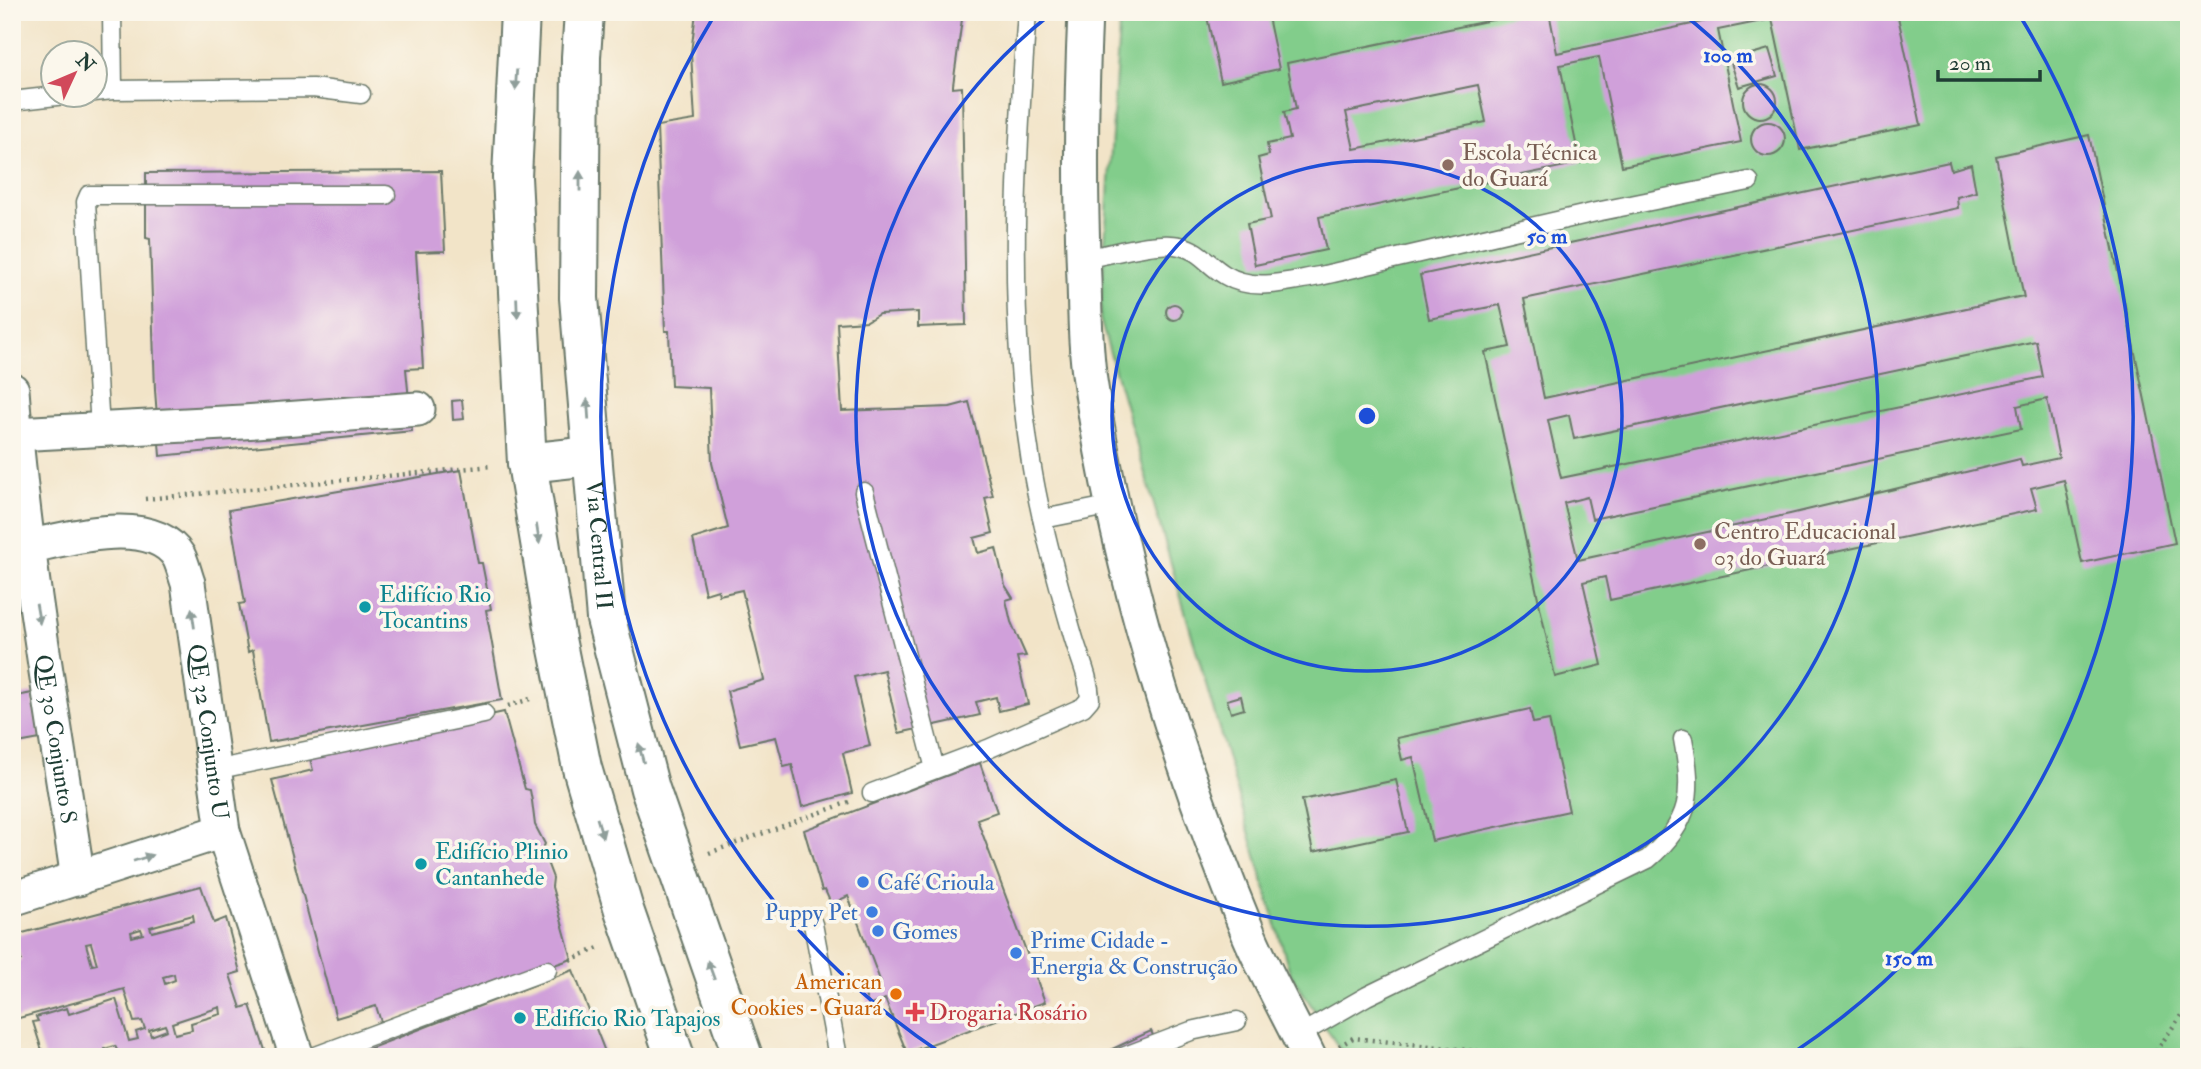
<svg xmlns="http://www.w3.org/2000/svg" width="2201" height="1069" font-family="'IM FELL Double Pica',serif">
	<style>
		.green { fill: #82cd8b; stroke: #508560; stroke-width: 2 }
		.building { fill: #d0a0da; fill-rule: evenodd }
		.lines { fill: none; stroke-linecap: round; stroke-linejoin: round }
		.service-casing { stroke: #697768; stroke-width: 21 }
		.minor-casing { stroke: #697768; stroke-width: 37 }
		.tertiary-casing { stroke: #697768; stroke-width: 42 }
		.path { stroke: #697768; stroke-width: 4.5; stroke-dasharray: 2 5; stroke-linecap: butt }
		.service { stroke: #fff; stroke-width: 18 }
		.minor { stroke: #fff; stroke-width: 33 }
		.tertiary { stroke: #fff; stroke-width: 38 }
		.oneway { fill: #8f9e9a }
		.ring { fill: none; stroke: #1d4ed8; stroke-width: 3.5 }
		.education-dot { fill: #8d6e63; stroke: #fbf7ec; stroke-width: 2.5 }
		.culture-dot { fill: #0f9aa8; stroke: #fbf7ec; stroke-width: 2.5 }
		.shop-dot { fill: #3f7fe0; stroke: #fbf7ec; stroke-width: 2.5 }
		.food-dot { fill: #e8710a; stroke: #fbf7ec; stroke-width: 2.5 }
		.health-dot { fill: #e0444e; stroke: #fbf7ec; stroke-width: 2.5 }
		.labels { text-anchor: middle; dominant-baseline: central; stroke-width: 7; stroke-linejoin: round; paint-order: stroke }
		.education-label { font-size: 23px; fill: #785e54; stroke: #fbf7ec; text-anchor: start }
		.street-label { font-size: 23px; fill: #1f3d34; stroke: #fbf7ec }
		.culture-label { font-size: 23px; fill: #0d838f; stroke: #fbf7ec; text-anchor: start }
		.shop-label { font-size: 23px; fill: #366cbe; stroke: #fbf7ec; text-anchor: start }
		.food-label { font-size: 23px; fill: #c56008; stroke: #fbf7ec; text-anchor: end }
		.health-label { font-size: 23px; fill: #be3a42; stroke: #fbf7ec; text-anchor: start }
		.centre { fill: #1d4ed8; stroke: #fbf7ec; stroke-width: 3.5 }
		.ring-label { font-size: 21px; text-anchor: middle; font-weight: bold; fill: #1d4ed8; stroke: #fbf7ec; stroke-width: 7; stroke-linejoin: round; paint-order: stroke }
	</style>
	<rect width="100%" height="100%" fill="#fbf7ec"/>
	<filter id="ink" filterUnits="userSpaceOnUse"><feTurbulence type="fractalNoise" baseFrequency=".0143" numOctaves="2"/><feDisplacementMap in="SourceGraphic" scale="14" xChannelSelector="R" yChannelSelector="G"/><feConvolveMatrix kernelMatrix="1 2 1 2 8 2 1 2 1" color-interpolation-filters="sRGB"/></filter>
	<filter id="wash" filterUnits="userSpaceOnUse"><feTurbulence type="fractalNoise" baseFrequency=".00686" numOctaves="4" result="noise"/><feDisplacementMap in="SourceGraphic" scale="28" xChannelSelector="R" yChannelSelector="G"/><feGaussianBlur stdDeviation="1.57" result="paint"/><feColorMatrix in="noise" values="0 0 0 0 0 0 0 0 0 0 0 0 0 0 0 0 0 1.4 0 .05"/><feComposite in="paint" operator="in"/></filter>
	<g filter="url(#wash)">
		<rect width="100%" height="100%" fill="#f2e4c8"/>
		<path class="green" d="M1120,12H2189V1057H1345L1290,973L1100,319Z"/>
		<g id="blocks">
			<path class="building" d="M696,12H963L953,85V88L962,87L966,325L918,327V312L879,314L867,321L837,323L842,411L950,407L969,402L993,496L985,498L993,533L974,538L978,553L996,548L1005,585L1013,598L1006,600L1011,622L1026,656L1017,657L1028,704L999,711L996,697L976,702L980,715L899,733L884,670L854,677L870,746L843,753L852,793L802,807L792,765L784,767L776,737L740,745L727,691L764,680L742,590L719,595L718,590L705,594L693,539L728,528L712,463L709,388L671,386L669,331H665L657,126L695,120L691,53Z
				M1206,12H1267L1279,69L1221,82Z
				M1530,12H1549L1557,53L1748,12H1897L1921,125L1800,150L1772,19L1718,30L1741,142L1622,166L1599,57L1560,65L1580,163L1319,217L1326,250L1255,265L1247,224L1271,219L1258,158L1269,155L1267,144L1290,139L1284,112L1296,109L1287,63ZM1478,85L1486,122L1354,149L1346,112Z
				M1769,49L1777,76L1739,87L1730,60Z
				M1743 101a17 17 0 1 1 34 0a17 17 0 1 1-34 0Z
				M1751 139a17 17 0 1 1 34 0a17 17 0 1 1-34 0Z
				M2089,135L2175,543L2082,563L2064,480L2031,488L2037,509L1610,600L1605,577L1583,582L1602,665L1555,677L1485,352L1510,347L1500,305L1429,319L1420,275L1949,162L1951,170L1971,164L1976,192L1957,197L1958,208L1524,299L1544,398L2023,296L2024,298L1996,156ZM2036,341L2043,377L1561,478L1548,420L1569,415L1574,439ZM2047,399L2059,458L2022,466L2020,459L1790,514L1578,560L1564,503L1587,497L1592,519L2021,429L2017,406Z
				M441,171L445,251L416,252L423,368L406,369L412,431L160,456L155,390L150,239L146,238V173Z
				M1166 312a8 8 0 1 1 16 0a8 8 0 1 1-16 0Z
				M462,400L464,419L453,420L452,401Z
				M461,470L478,563H482L491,609L486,610L502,700L269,742L253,650L248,652L239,604L245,603L229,510Z
				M12,591L16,609H12Z
				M32,693L40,739L18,743L17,734L12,735V697Z
				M1241,696L1244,709L1231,713L1227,700Z
				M1530,709L1533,723L1549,720L1569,811L1432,841L1413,757L1402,760L1397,738Z
				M504,712L525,789L530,790L532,801L535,825L545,844L542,849L553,878L552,887L572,959L381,1022L376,1006L336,1018L272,780L313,770L309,755Z
				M980,763L997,812L977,819L1045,1002L907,1053L885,999L869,1006L863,990L881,983L848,896L831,904L825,890L822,891L804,830Z
				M1396,780L1408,832L1313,852L1302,800Z
				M12,849L18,868L12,869Z
				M201,886L214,923L226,918L240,972L230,975L241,1008L250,1005L266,1053L254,1057H44L33,1022L38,1021L36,1017L67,1008L69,1014L116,999L129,1041L138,1039L136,1032L145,1029L142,1021L134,1022L124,989L12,1020V963L21,960L15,935ZM193,915L194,921L152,932L150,927ZM141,929L143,934L132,937L131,932ZM91,943L97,964L92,965L86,944ZM174,974L175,980L165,984L163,977ZM220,1007L221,1014L191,1023L192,1030L175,1034L172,1023ZM165,1025L167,1030L151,1036L149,1030ZM115,1046L118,1052L106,1056L104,1049Z
				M573,970L607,1057H348Z
				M1151,1031L1163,1057H1095Z"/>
		</g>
	</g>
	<g filter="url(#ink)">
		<use href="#blocks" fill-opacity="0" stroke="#697768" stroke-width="2"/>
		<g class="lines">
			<g class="service-casing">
				<path id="service" d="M112,12L113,90L313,88L361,94
					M94,92L113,90
					M12,101L74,94
					M1083,259C1108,255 1156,240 1180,246C1200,250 1208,265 1225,275C1254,293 1288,281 1320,276L1596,212L1749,181
					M100,428L86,202L89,195H386
					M864,492L935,769
					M1043,519L1113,505
					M215,770L484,714
					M872,793L988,749L1083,707L1090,699C1089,675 1078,655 1072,632C1056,577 1040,519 1031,462C1007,313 1016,162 1027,12
					M813,924L838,1057
					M1299,1035L1367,996L1648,859C1692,821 1693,793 1683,739
					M313,1057L547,970
					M1123,1057L1191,1031L1237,1021"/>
			</g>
			<g class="minor-casing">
				<g id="minor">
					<path d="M1085,12C1081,101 1080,190 1084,279C1085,314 1085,352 1091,387C1119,574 1177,761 1249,935C1267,977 1289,1016 1309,1057"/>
					<path id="s1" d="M12,390C24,555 54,716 78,879"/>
					<path d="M15,434L243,422L418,409"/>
					<path id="s2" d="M26,547C67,539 152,513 179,557C183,565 185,575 188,583L223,831L297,1057"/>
					<path d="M12,899L223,831"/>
				</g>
			</g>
			<g class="tertiary-casing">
				<g id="tertiary">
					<path d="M520,12L512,177L527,463L556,639L582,768L624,910L675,1057"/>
					<path id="s3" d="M584,12L581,57L579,298L606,619L650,789L743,1057"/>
					<path d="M527,463L591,456"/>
				</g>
			</g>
			<path class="path" d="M145,499L492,466
				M508,706L533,698
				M709,853L849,802
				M570,960L601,947
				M1339,1046L1353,1038L1535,1057
				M2152,1057L2189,1004"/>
			<use href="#service" class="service"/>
			<use href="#minor" class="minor"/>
			<use href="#tertiary" class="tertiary"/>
		</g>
		<defs><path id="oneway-solid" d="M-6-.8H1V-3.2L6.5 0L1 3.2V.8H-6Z" transform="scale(1.75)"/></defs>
		<g class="oneway">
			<use href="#oneway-solid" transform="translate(516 80) rotate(94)"/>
			<use href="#oneway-solid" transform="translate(580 181) rotate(-90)"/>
			<use href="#oneway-solid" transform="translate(517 308) rotate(88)"/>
			<use href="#oneway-solid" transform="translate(588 409) rotate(-94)"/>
			<use href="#oneway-solid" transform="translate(538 534) rotate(81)"/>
			<use href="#oneway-solid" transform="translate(38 614) rotate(80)"/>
			<use href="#oneway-solid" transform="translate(193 618) rotate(-98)"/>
			<use href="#oneway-solid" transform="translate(641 753) rotate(-105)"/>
			<use href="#oneway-solid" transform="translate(600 828) rotate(73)"/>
			<use href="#oneway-solid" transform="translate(143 858) rotate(-18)"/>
			<use href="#oneway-solid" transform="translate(711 970) rotate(-110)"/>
		</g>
	</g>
	<g class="ring">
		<circle cx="1367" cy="416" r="255"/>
		<path d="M1682 13A511 511 0 1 1 1052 13"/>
		<path d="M944 1055A766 766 0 0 1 714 16M2020 16A766 766 0 0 1 1790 1055"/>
	</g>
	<g class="education-dot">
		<circle cx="1448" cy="165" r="7"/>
		<circle cx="1700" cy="544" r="7"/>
	</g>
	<g class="culture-dot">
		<circle cx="365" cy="607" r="7"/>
		<circle cx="421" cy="864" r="7"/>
		<circle cx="520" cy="1018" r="7"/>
	</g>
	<g class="shop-dot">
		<circle cx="863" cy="882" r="7"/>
		<circle cx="872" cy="912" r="7"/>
		<circle cx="878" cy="931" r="7"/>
		<circle cx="1016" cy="953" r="7"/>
	</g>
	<circle class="food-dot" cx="896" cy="994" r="7"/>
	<path class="health-dot" d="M911.5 1001.5h7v7h7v7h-7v7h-7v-7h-7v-7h7z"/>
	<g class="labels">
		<g class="education-label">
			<text x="1462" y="152">Escola Técnica<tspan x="1462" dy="26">do Guará</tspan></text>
			<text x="1714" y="531">Centro Educacional<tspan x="1714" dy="26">03 do Guará</tspan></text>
		</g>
		<g class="street-label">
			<text stroke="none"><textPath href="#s3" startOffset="534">Via Central II</textPath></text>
			<text stroke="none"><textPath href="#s2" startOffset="340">QE 32 Conjunto U</textPath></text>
			<text stroke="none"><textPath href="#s1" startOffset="352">QE 30 Conjunto S</textPath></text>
		</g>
		<g class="culture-label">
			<text x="379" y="594">Edifício Rio<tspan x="379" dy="26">Tocantins</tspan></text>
			<text x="435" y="851">Edifício Plinio<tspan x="435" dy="26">Cantanhede</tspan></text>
			<text x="534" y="1018">Edifício Rio Tapajos</text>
		</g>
		<g class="shop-label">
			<text x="877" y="882">Café Crioula</text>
			<text x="858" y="912" text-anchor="end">Puppy Pet</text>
			<text x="892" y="931">Gomes</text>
			<text x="1030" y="940">Prime Cidade -<tspan x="1030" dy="26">Energia &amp; Construção</tspan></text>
		</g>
		<g class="food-label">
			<text x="882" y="981">American<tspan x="882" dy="26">Cookies - Guará</tspan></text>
		</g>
		<g class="health-label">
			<text x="929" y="1012">Drogaria Rosário</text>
		</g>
	</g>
	<circle cx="1367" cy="416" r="10" class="centre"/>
	<g class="ring-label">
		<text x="1728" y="62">100 m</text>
		<text x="1547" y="243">50 m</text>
		<text x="1909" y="965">150 m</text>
	</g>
	<rect width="2201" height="1069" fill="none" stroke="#fbf7ec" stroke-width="42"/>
	<g transform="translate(74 74) rotate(46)"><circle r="33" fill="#fbf7ec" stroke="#a3ada2" stroke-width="2"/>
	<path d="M0-5L12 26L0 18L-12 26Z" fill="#d1495b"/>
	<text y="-10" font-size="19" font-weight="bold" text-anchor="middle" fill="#1f3d34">N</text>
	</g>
	<path d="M1938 70v10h102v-10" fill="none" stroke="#1f3d34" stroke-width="3.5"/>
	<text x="1949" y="70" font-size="21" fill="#1f3d34" stroke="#fbf7ec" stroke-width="5" paint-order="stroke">20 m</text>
</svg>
